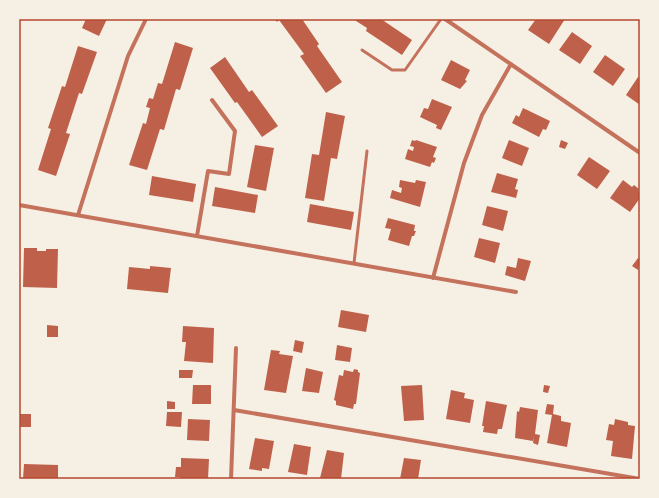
<svg xmlns="http://www.w3.org/2000/svg" width="659" height="498" font-family="'Source Serif 4',serif">
	<style>
		.building { fill: #bf614a }
		.lines { fill: none; stroke-linecap: round; stroke-linejoin: round }
		.service { stroke: #c5725c; stroke-width: 3 }
		.minor { stroke: #c5725c; stroke-width: 4 }
		.neatline { fill: none; stroke: #b5482f; stroke-width: 1.5 }
	</style>
	<rect width="100%" height="100%" fill="#f6efe4"/>
	<path class="building" d="M86,19H107L99,36L82,28Z
		M275,19H302L319,44L317,46L342,82L326,93L300,56L304,54L279,20L277,22Z
		M353,19H381L412,40L402,55L366,31L367,28Z
		M536,19H565L549,44L528,30Z
		M572,32L592,46L580,64L559,50Z
		M175,42L193,48L180,90L176,89L164,130L160,129L147,170L129,165L143,123L146,124L150,108L146,107L149,98L153,99L158,83L162,84Z
		M78,46L97,52L82,94L79,93L66,133L70,134L56,176L38,170L51,129L48,128L62,86L65,87Z
		M605,55L625,69L613,86L593,72Z
		M225,57L249,92L252,90L278,126L262,137L237,102L235,103L210,68Z
		M451,60L470,70L465,80L467,81L460,89L441,80Z
		M638,77L640,79V105L626,95Z
		M432,99L452,107L441,130L436,128L437,125L420,117L424,108L428,109Z
		M523,108L550,121L546,130L543,129L539,137L512,123L516,115L519,117Z
		M326,112L345,116L337,159L331,158L324,201L305,198L312,154L319,155Z
		M412,140L415,141L416,140L437,147L433,157L436,158L434,163L432,162L430,167L405,159L408,149L413,151L414,147L410,146Z
		M509,140L529,148L522,166L502,158Z
		M561,140L568,143L565,149L559,147Z
		M255,145L274,148L266,191L247,187Z
		M589,157L610,171L597,189L577,175Z
		M497,173L518,179L515,189L518,190L516,198L491,192Z
		M152,176L196,184L193,202L149,195Z
		M400,180L415,183L416,180L426,182L420,207L390,198L392,190L401,193L402,188L399,187Z
		M623,180L632,187L634,185L639,189L638,191L640,192V198L630,212L610,198Z
		M215,187L258,195L255,213L212,206Z
		M310,204L354,212L351,230L307,222Z
		M487,206L508,211L503,231L482,225Z
		M388,218L415,225L414,231H416L414,236H412L409,246L388,240L391,229L385,228Z
		M479,238L500,243L495,263L474,257Z
		M24,248H37V251H46V249H58L57,288L23,287Z
		M518,258L531,261L525,281L505,275L507,266L516,268Z
		M638,258L640,260L638,270L632,266Z
		M150,266L171,268L168,293L127,289L129,267L150,269Z
		M341,310L369,315L366,332L338,327Z
		M47,325L58,326V337H47Z
		M183,326L214,328L213,363L184,361L186,342H182Z
		M295,340L304,342L302,353L293,351Z
		M337,345L352,348L350,362L335,360Z
		M271,350L280,351L279,354L293,356L286,393L264,390Z
		M306,368L323,372L319,393L302,391Z
		M354,369L358,370V372L360,373L356,404H354L353,409L336,405V401L334,400L339,375L343,376L344,370L353,372Z
		M179,370H193L192,378H179Z
		M193,385H211V404H192Z
		M422,385L424,420L404,421L401,386Z
		M544,385L550,386L548,393L543,392Z
		M451,390L465,393L464,398L474,400L470,423L446,419Z
		M167,401L175,402V409H167Z
		M486,401L507,405L502,429H498L497,434L483,432L484,426H482Z
		M547,404L554,405L553,414L561,416V421L571,423L567,447L547,443L552,415L545,414Z
		M520,407L538,410L535,434L540,435L538,445L533,443L534,436L533,441L515,438L517,411L519,412Z
		M167,412H182L181,427L166,426Z
		M19,414H31V427H19Z
		M188,419L210,420L209,441L187,440Z
		M615,419L628,422V425L635,426L632,459L611,456L613,441L606,440L609,424L614,425Z
		M255,438L274,441L269,469L262,468V471L249,469Z
		M294,444L311,447L307,475L288,472Z
		M327,450L344,453L341,479L320,478Z
		M181,458L209,459L208,479H180V477H175L176,467H181Z
		M404,458L421,460L418,479H400Z
		M24,464L58,465V479H23Z"/>
	<g class="lines">
		<path class="service" d="M362,50L392,70H405L441,19
			M354,263L367,151"/>
		<path class="minor" d="M445,19L640,153
			M19,205L516,292
			M78,215L128,56L146,19
			M197,236L208,171L229,174L235,131L212,100
			M433,278L464,163L482,115L511,64
			M234,410L640,479
			M231,479L236,348"/>
	</g>
	<rect width="659" height="498" fill="none" stroke="#f6efe4" stroke-width="40"/>
	<rect x="20" y="20" width="619" height="458" class="neatline"/>
</svg>
